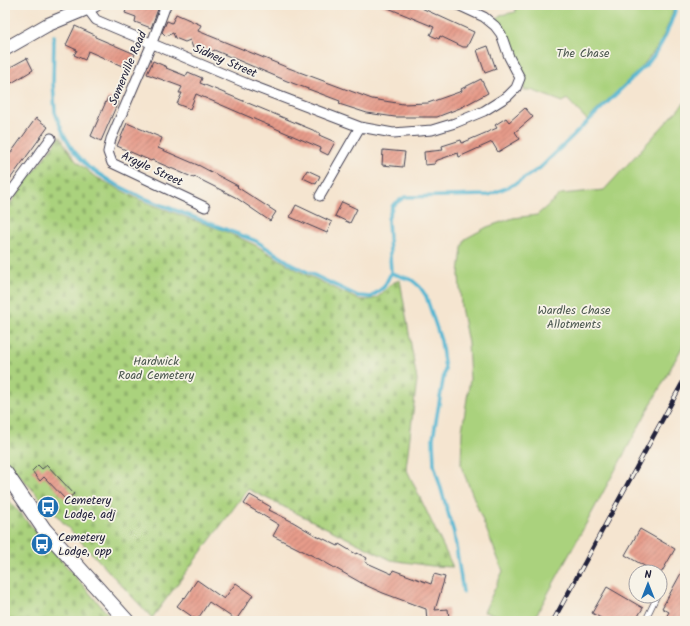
<svg xmlns="http://www.w3.org/2000/svg" width="690" height="626" font-family="Kalam,sans-serif">
	<style>
		.cemetery { fill: url(#cemetery-stones); stroke: #667a5c }
		.green { fill: #aad27d; stroke: #667a5c }
		.lines { fill: none; stroke-linecap: round; stroke-linejoin: round }
		.stream { stroke: #53b6d2; stroke-width: 3.5 }
		.building { fill: url(#building-hatch) }
		.lane-casing { stroke: #423f51; stroke-width: 6 }
		.street-casing { stroke: #423f51; stroke-width: 11 }
		.secondary-casing { stroke: #423f51; stroke-width: 15 }
		.primary-casing { stroke: #423f51; stroke-width: 16 }
		.lane { stroke: #fff; stroke-width: 4.5 }
		.street { stroke: #fff; stroke-width: 9 }
		.secondary { stroke: #fff; stroke-width: 13 }
		.primary { stroke: #fff; stroke-width: 14 }
		.rail-casing { stroke: #22223b; stroke-width: 4.5 }
		.rail { stroke: #f7f3e8; stroke-width: 3; stroke-dasharray: 9; stroke-linecap: butt }
		.labels { text-anchor: middle; dominant-baseline: central; stroke-width: 3.5; stroke-linejoin: round; paint-order: stroke }
		.park-label { font-size: 12px; fill: #4b574f; stroke: #f7f3e8 }
		.street-label { font-size: 12px; fill: #22223b; stroke: #f7f3e8 }
		.poi-label { font-size: 12px; fill: #22223b; stroke: #f7f3e8; text-anchor: start }
	</style>
	<defs>
		<pattern id="cemetery-stones" width="16" height="16" patternUnits="userSpaceOnUse"><rect width="16" height="16" fill="#aad27d"/><path d="M2 7V4a2 2 0 0 1 4 0v3zM10 15v-3a2 2 0 0 1 4 0v3z" fill="#92b46d"/></pattern>
		<pattern id="building-hatch" width="6" height="6" patternUnits="userSpaceOnUse"><rect width="6" height="6" fill="#e69b8a"/><path d="M-1 1l2-2M0 6l6-6M5 7l2-2" fill="none" stroke="#ba7e72"/></pattern>
	</defs>
	<rect width="100%" height="100%" fill="#f7f3e8"/>
	<filter id="ink" filterUnits="userSpaceOnUse"><feTurbulence type="fractalNoise" baseFrequency=".025" numOctaves="2"/><feDisplacementMap in="SourceGraphic" scale="8" xChannelSelector="R" yChannelSelector="G"/><feConvolveMatrix kernelMatrix="1 2 1 2 8 2 1 2 1" color-interpolation-filters="sRGB"/></filter>
	<filter id="wash" filterUnits="userSpaceOnUse"><feTurbulence type="fractalNoise" baseFrequency=".012" numOctaves="4" result="noise"/><feDisplacementMap in="SourceGraphic" scale="16" xChannelSelector="R" yChannelSelector="G"/><feGaussianBlur stdDeviation="0.9" result="paint"/><feColorMatrix in="noise" values="0 0 0 0 0 0 0 0 0 0 0 0 0 0 0 0 0 1.4 0 .05"/><feComposite in="paint" operator="in"/></filter>
	<g filter="url(#wash)">
		<rect width="100%" height="100%" fill="#f5e5d0"/>
		<path class="cemetery" d="M60,136L66,147L76,161L94,176L140,200L193,220L220,229L255,245L299,271L357,299C386,304 381,285 400,280L417,380L406,468L453,567L432,566L391,560L248,489L152,618L5,460V211Z
			M5,496L114,621H5Z"/>
		<path class="green" d="M519,5H675L669,23L661,41L655,50L641,68L587,120L567,99L563,102L531,90H524L522,76L506,35L496,21L500,15L516,12L515,6Z
			M685,102V342L533,621H522L484,612L503,571L461,466L462,431L470,379L468,343L461,307L459,274L462,248L465,239L487,227L513,218L537,215L561,194L604,190Z"/>
		<g class="lines">
			<path class="stream" d="M54,36L53,82L55,112L63,133L73,150L88,167L113,183L141,197L256,241L295,266L358,296L371,297L384,287L391,273
				M463,592L454,533L434,465L433,438L445,369L441,341L426,296L420,287L412,280L391,273L388,219L393,205L405,197L489,195L515,184L540,168L649,62C663,45 670,26 677,5"/>
		</g>
		<g id="blocks">
			<path class="building" d="M128,5H148L158,9L151,28L135,22L136,17L125,13Z
				M381,5H415L474,32L467,47H463L440,36L439,39L430,35L434,27Z
				M176,14L201,25L198,31L286,67L372,99L403,104L428,103L462,91L461,89L481,79L488,93L460,108L437,117H395L367,113L339,104L340,101L287,81L214,50L213,52L197,46L195,53L190,40L185,42L175,38L173,33L166,36L162,32L167,21L172,23Z
				M75,26L95,35V37L135,54L129,69L88,51L85,60L74,55L77,50L66,45Z
				M488,46L496,69L485,73L477,50Z
				M27,58L33,70L5,87V70Z
				M153,61L167,67L166,68L186,76L188,72L202,78L200,83L320,133L319,135L335,142L328,155L320,151L321,148L196,94L190,109L177,104L182,93H179L182,87L147,74Z
				M108,97L118,102L101,141L91,136Z
				M525,108L533,117L515,132L520,139L508,146L498,152L492,142L459,157L458,153L435,161V164L425,165L424,152L443,150L442,146L461,140L462,143L497,128L495,125L506,118L509,122Z
				M36,118L48,127L5,186V161Z
				M127,123L162,138L158,148L200,166L238,186L237,187L276,212L270,221L235,197L195,177L194,178L152,160L151,161L117,146Z
				M383,150L405,152L403,167L382,165Z
				M307,170L320,176L316,184L303,178Z
				M342,202L357,209L350,223L335,216Z
				M296,205L332,222L327,233L290,217Z
				M38,465L42,469L47,465L74,494L66,500L44,477L40,481L32,471Z
				M250,495L271,507L269,510L293,522L320,538V537L338,546L339,544L356,554L357,553L367,558L365,562L392,574L393,570L431,584L434,574L445,577L435,610L448,609L449,619L427,621L426,609L383,593L365,585L319,559L273,536L279,525L244,504Z
				M640,529L675,549L660,575V572H655L625,555Z
				M685,566V621H673L666,617L669,612L662,608Z
				M197,580L224,599L236,583L253,595L236,620L209,602L197,620L177,606L184,597L185,598Z
				M607,587L643,608L635,621H606L592,613Z"/>
		</g>
	</g>
	<g filter="url(#ink)">
		<use href="#blocks" fill-opacity="0" stroke="#423f51" stroke-width="1"/>
		<g class="lines">
			<g class="lane-casing">
				<path id="lane" d="M660,590L662,586
					M645,621L657,596"/>
			</g>
			<g class="street-casing">
				<path id="street" d="M166,5L150,48L111,139L108,152L112,163L205,207
					M87,8L96,20L250,85L360,127L393,133L432,130L455,123L484,111L508,96L516,88L520,78L509,57L501,34L495,26L484,17L458,5
					M320,196L360,127
					M5,200L51,138"/>
			</g>
			<g class="secondary-casing">
				<path id="secondary" d="M5,49L47,25L95,5"/>
			</g>
			<g class="primary-casing">
				<path id="primary" d="M5,472L44,529L127,621"/>
			</g>
			<use href="#lane" class="lane"/>
			<use href="#street" class="street"/>
			<use href="#secondary" class="secondary"/>
			<use href="#primary" class="primary"/>
			<g class="rail-casing">
				<path id="rail" d="M553,621L685,378"/>
			</g>
			<use href="#rail" class="rail"/>
		</g>
	</g>
	<defs>
		<g id="bus-disc" transform="scale(1.15)"><circle r="9.5" fill="#1f6fb2" stroke="#f7f3e8"/><path d="M-5-6H5V4H4V6H2V4H-2V6H-4V4H-5ZM-3.5-4V0h7V-4ZM-3.5 1.2v1.5H-2V1.2ZM2 1.2v1.5H3.5V1.2Z" fill="#fff"/></g>
	</defs>
	<g fill-rule="evenodd">
		<use href="#bus-disc" x="48" y="507"/>
		<use href="#bus-disc" x="42" y="544"/>
	</g>
	<g class="labels">
		<g class="park-label">
			<text x="583" y="53">The Chase</text>
			<text x="574" y="310">Wardles Chase<tspan x="574" dy="14">Allotments</tspan></text>
			<text x="156" y="361">Hardwick<tspan x="156" dy="14">Road Cemetery</tspan></text>
		</g>
		<g class="street-label">
			<text transform="translate(225 61) rotate(23)">Sidney Street</text>
			<text transform="translate(128 68) rotate(-67)">Somerville Road</text>
			<text transform="translate(152 169) rotate(25)">Argyle Street</text>
		</g>
		<g class="poi-label">
			<text x="64" y="500">Cemetery<tspan x="64" dy="14">Lodge, adj</tspan></text>
			<text x="58" y="537">Cemetery<tspan x="58" dy="14">Lodge, opp</tspan></text>
		</g>
	</g>
	<rect width="690" height="626" fill="none" stroke="#f7f3e8" stroke-width="20"/>
	<g transform="translate(648 584)"><circle r="19" fill="#f7f3e8" stroke="#a29fa3"/>
	<path d="M0-3L7 15L0 10L-7 15Z" fill="#1f6fb2"/>
	<text y="-6" font-size="11" font-weight="bold" text-anchor="middle" fill="#22223b">N</text>
	</g>
</svg>
